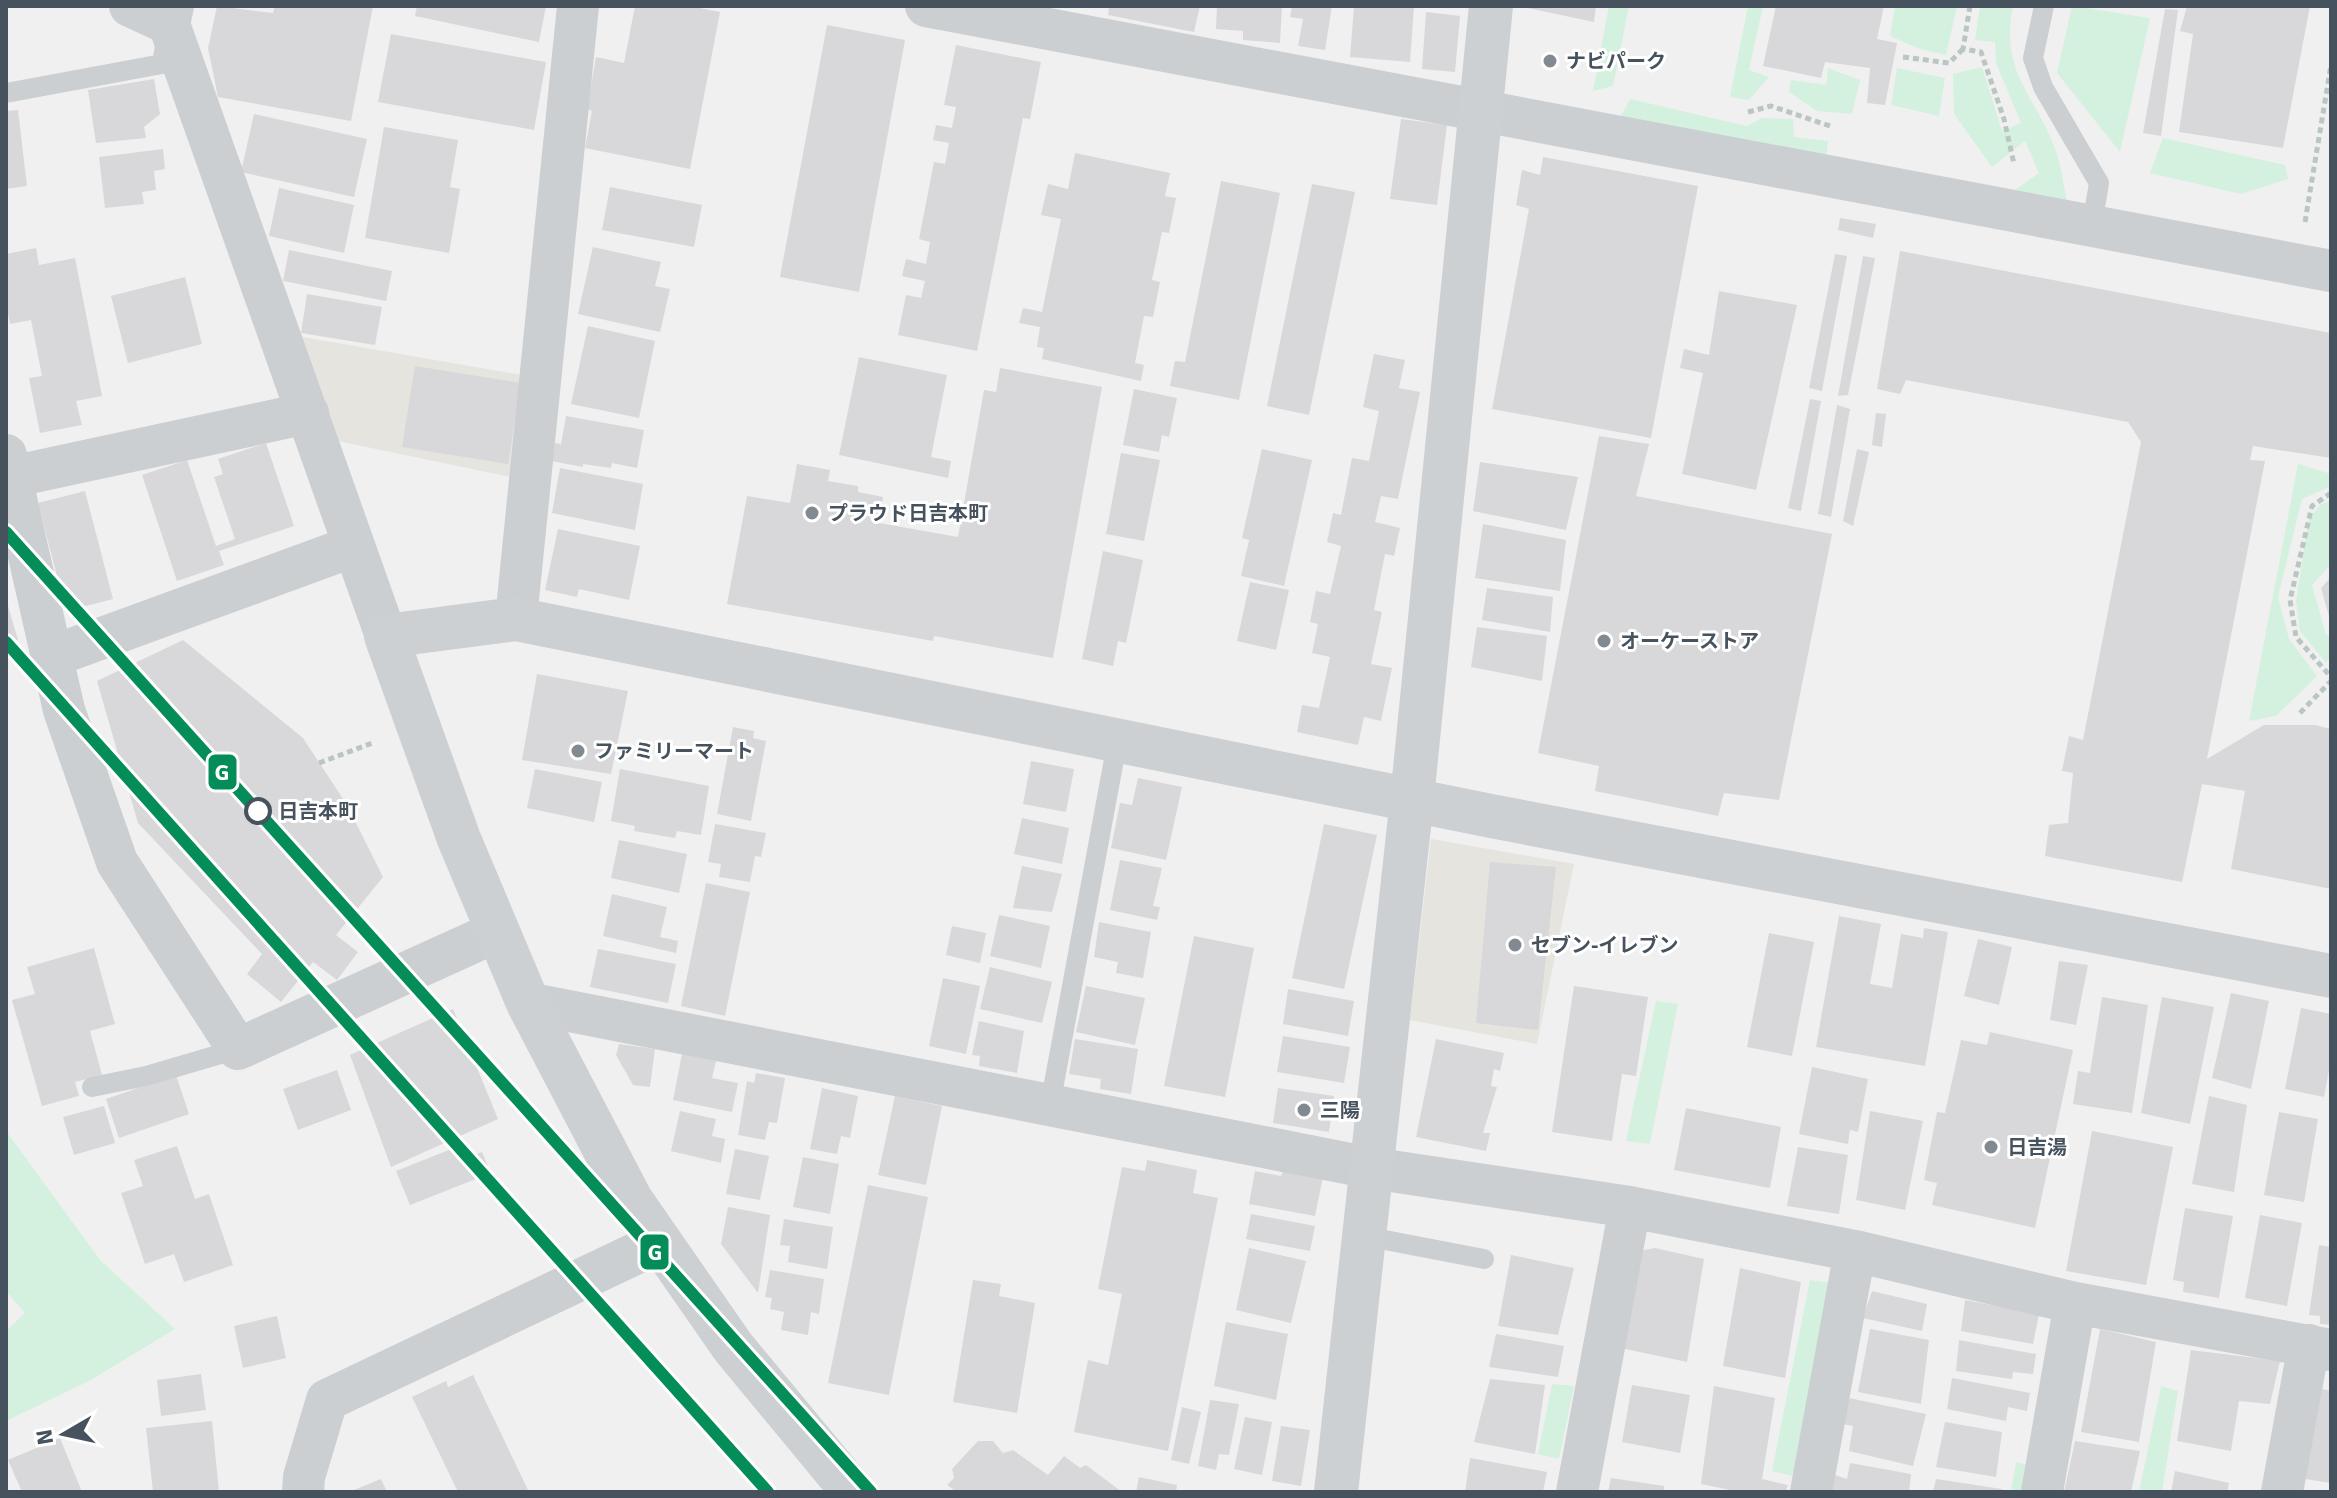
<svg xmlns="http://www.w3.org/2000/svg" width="2337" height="1498" font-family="Signika,'Noto Sans JP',sans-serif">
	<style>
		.commercial { fill: #e6e4de }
		.green { fill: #d3f1de }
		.building { fill: #d8d8da }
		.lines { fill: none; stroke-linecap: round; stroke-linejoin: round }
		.path { stroke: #b9c6c1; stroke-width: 5; stroke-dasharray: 6 4; stroke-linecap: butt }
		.lane { stroke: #cccfd1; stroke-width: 20 }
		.street { stroke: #cccfd1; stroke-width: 42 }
		.secondary { stroke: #cdd0d3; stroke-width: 44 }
		.metro-1-casing { stroke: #fff; stroke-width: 18 }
		.metro-1 { stroke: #048d58; stroke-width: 12 }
		.poi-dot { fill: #828991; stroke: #fff; stroke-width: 3 }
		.stop-dot { fill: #fff; stroke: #46525e; stroke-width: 4 }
		.labels { text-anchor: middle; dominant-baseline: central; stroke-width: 6; stroke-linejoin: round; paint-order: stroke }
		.poi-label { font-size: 20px; font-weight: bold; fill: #46525e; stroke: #fff; text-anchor: start }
		.stop-label { font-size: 20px; font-weight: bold; fill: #46525e; stroke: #fff; text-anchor: start }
		.line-badge { stroke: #fff; stroke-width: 3 }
		.badge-label { font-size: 22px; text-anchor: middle; font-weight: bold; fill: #fff }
	</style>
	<rect width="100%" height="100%" fill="#f1f0f0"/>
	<path class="commercial" d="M297,336L528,376L515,478L338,441Z
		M1431,839L1574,864L1537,1044L1410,1020Z"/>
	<path class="green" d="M1609,6H1629L1613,86L1593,91Z
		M1748,6H1763L1749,70L1769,77L1749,100L1730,97Z
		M1895,6H1957L1946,55L1920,49L1890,36Z
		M1980,6H2013C2000,72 2032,90 2054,146C2061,163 2063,184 2067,201L2015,190L2039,173L2025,141L1992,167L1954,114L1953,74L1982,67L2002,131L2021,123L1996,63L1995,42L1975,40Z
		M2072,6L2150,18L2120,152L2057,73Z
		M1828,68L1860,80L1852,114L1817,111L1789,92L1791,80L1826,85Z
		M1897,68L1945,78L1939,116L1891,105Z
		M1630,99L1747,126L1762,118L1793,119L1794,137L1828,141L1826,158L1619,119Z
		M2163,138L2285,165L2288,179L2241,194L2150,173Z
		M2298,464L2331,474V486L2302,499L2278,597L2289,639L2317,676L2276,716L2249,721Z
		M2331,501V564L2312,585L2326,635L2331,637V657L2326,663L2300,631L2296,601L2309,519L2321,504Z
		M1656,1001L1678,1004L1650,1144L1626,1141Z
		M6,1131L100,1260L175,1329L89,1381L6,1421V1331L25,1313L6,1291Z
		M1810,1280L1831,1283L1793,1476L1772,1471Z
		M1552,1384L1574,1386L1559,1459L1538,1454Z
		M2161,1386L2178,1391L2162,1492H2139Z
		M2016,1462L2036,1467L2031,1492H2011Z"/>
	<path class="building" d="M217,6L273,13L275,6H373L351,121L218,97L208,48Z
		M417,6H546L539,42L415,16Z
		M635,6H689L720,12L690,169L585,148L592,111L587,109L596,57L624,63Z
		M1109,6H1200L1194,32L1108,15Z
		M1217,6H1282L1280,43L1243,40V31L1216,29Z
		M1292,6H1332L1325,50L1298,46L1303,19L1290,17Z
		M1354,6H1414L1410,62L1350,57Z
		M1518,6H1596L1594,22Z
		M1776,6H1884L1877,39L1897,43L1885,105L1867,103L1870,68L1825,62L1821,78L1763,66Z
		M2187,6H2310L2283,148L2179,132L2193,34L2180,31Z
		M2165,9L2178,10L2161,136L2143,133Z
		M1426,12L1460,16L1455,72L1422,69Z
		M827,25L905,40L859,292L780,277Z
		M391,34L546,62L534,130L378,102Z
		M956,45L1041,62L1030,119L1023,118L977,351L898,335L906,295L921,298L925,281L902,276L906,259L926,264L930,242L919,239L934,162L945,164L949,143L933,140L936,125L952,128L956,107L944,105Z
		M154,79L160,114L144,127L146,138L96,143L88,90Z
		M18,110L27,186L6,189V111Z
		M254,114L367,139L354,197L241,172Z
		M1401,119L1447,125L1437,205L1390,199Z
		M384,127L458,140L450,187L460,189L449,253L365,238Z
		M163,149L165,169L154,171L156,190L142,192L144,204L105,208L99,157Z
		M1075,153L1170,173L1165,196L1176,198L1169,233L1162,232L1152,280L1160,282L1153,317L1144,316L1135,363L1144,365L1141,381L1042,359L1044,348L1037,347L1040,327L1019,323L1023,308L1042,312L1061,219L1041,215L1048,184L1068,189Z
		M1543,157L1698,186L1651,438L1492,409L1529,209L1516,205L1522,170L1540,175Z
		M1221,181L1280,193L1239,400L1170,386L1175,361L1185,362Z
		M1312,184L1355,192L1309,415L1267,406Z
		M610,187L702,205L694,247L602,230Z
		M279,188L354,205L344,253L269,236Z
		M1840,218L1876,224L1873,238L1838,230Z
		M593,247L661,262L655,286L670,289L660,332L578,314Z
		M36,248L39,265L75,258L102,396L76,401L82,425L40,433L29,378L42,376L31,320L10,324L6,303V254Z
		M289,250L392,271L386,301L283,281Z
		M1900,251L2331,333V458L2253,446L2250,460L2265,461L2207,759L2264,725H2315L2331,729V889L2231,869L2245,791L2202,784L2182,882L2045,856L2049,825L2068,823L2073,773L2062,771L2069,736L2083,740L2141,442L2128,422L1906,380L1900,394L1877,389Z
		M1835,254L1847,256L1822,391L1809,388Z
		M1863,256L1875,258L1848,395L1838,396Z
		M185,277L202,344L128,363L111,296Z
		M1719,291L1797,305L1756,490L1682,474L1703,373L1680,368L1684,349L1709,355Z
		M307,294L382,307L375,345L301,333Z
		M588,326L655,341L639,418L571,404Z
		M1374,354L1405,360L1399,388L1420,392L1398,499L1381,496L1375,522L1400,528L1394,556L1385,554L1374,610L1382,612L1371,664L1392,668L1381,721L1364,717L1358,745L1297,732L1302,705L1319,708L1330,657L1312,653L1318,624L1310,622L1316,591L1330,594L1341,546L1327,542L1333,513L1341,515L1352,458L1369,461L1379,411L1363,407Z
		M859,357L947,375L931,457L951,461L948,478L839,455Z
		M415,366L521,383L508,464L402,447Z
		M1000,368L1102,387L1053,658L934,636L933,641L727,604L747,496L790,503L797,464L830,470L828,481L858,486V492L883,497L879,523L958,537L984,390L996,392Z
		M1134,389L1177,398L1169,437L1162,435L1159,452L1123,445Z
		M1810,399L1821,401L1801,511L1788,508Z
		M1837,405L1850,409L1831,517L1818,514Z
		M1876,413L1886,414L1882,447L1872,445Z
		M566,416L644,430L637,468L612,463L611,468L583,464V467L551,461L555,443L561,444Z
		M1599,436L1649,444L1636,496L1832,534L1779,800L1724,793L1718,816L1595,791L1599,766L1538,753Z
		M266,443L294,526L219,551L224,565L177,581L142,475L187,460L216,546L235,539L214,477L223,474L218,459Z
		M1262,449L1312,460L1284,586L1241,576L1249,540L1242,538Z
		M1857,449L1869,452L1853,526L1843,521Z
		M1121,453L1160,460L1144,541L1106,534Z
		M1480,462L1578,477L1566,530L1473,511Z
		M560,468L643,484L635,530L552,513Z
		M85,491L113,599L66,611L38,503Z
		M1483,524L1566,540L1560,591L1475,578Z
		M558,529L640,546L629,600L579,589L577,597L545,590Z
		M1103,551L1143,560L1126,643L1118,641L1113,666L1082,659Z
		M2331,577V620H2330L2321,588Z
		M1250,582L1289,590L1276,650L1237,641Z
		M1487,588L1553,597L1550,632L1482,620Z
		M6,599L18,640L6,643Z
		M1477,627L1547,636L1542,681L1471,667Z
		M183,640L303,738L347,805L383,877L336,935L358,952L337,980L313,962L281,1002L247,974L262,954L138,823L97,681Z
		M537,674L628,691L611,774L522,760Z
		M733,727L754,731L753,738L766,741L751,821L717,814Z
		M1031,761L1074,769L1066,812L1023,804Z
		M535,769L602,782L594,822L527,808Z
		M620,769L709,786L701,835L677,831L675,838L634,831L635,826L611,821Z
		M1138,778L1182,787L1166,860L1111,848L1120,803L1132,805Z
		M1022,818L1069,828L1062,864L1014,854Z
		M715,824L766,833L761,857L755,856L750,882L719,877L721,864L708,862Z
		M1324,824L1377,835L1344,989L1292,978Z
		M619,840L687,854L679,893L611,878Z
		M1120,860L1162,868L1153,906L1160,907L1157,920L1110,910Z
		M1490,862L1556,867L1538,1030L1476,1023Z
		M1022,866L1062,874L1052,912L1013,908Z
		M706,883L750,892L725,1016L681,1006Z
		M612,894L667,907L660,937L678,941L676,953L603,936Z
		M999,915L1050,926L1041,968L990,956Z
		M1839,916L1881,924L1870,984L1892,988L1901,934L1923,938L1924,928L1948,932L1925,1066L1816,1047Z
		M1099,922L1151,932L1143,978L1116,973L1118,962L1094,957Z
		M952,926L986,933L980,963L946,955Z
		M1769,933L1814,942L1792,1056L1747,1047Z
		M1194,936L1254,948L1225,1097L1164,1086Z
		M1978,939L2012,947L1999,1005L1964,996Z
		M94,948L115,1024L90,1031L102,1075L75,1082L79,1096L42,1106L12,1000L35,994L27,967Z
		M598,949L676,964L668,1003L590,987Z
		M2059,961L2088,965L2076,1025L2050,1020Z
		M990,967L1052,982L1042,1023L980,1009Z
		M943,978L980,986L966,1054L929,1046Z
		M1086,986L1145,998L1135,1045L1076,1032Z
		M1574,986L1648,997L1636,1076L1622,1074L1612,1141L1552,1132Z
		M1288,989L1354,1001L1348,1036L1283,1024Z
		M2231,993L2269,1001L2251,1089L2212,1078Z
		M2102,997L2148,1005L2132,1113L2073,1104L2078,1071L2090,1073Z
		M2162,997L2214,1007L2190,1124L2141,1113Z
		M2301,1008L2331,1014V1059L2324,1097L2285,1089Z
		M453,1009L498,1119L391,1167L350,1055Z
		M979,1021L1024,1031L1017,1073L979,1066L980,1056L972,1055Z
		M1990,1032L2073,1050L2035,1228L1932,1205L1937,1183L1924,1180L1937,1112L1945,1113L1961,1040L1987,1045Z
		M1283,1036L1350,1047L1344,1083L1277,1072Z
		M1075,1039L1138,1049L1131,1094L1100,1089L1101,1079L1069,1074Z
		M1436,1039L1504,1053L1500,1071L1494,1069L1491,1086L1497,1087L1483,1133H1490L1486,1151L1416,1137Z
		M619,1044L655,1049L650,1087L633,1085L616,1055Z
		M682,1054L716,1061L712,1078L738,1083L732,1112L673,1100Z
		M1812,1067L1868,1079L1858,1132L1850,1130L1848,1144L1799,1134Z
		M337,1070L351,1110L298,1130L283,1089Z
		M756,1073L785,1078L777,1123L769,1122L765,1140L738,1135L747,1081L754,1083Z
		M176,1075L189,1114L119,1138L106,1099Z
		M822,1088L858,1096L850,1138L841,1136L837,1154L810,1149Z
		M1278,1088L1334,1096L1329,1132L1273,1123Z
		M895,1096L942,1106L926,1185L878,1175Z
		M2209,1096L2247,1105L2234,1192L2192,1184Z
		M104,1106L115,1143L74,1155L63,1117Z
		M1686,1108L1781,1127L1770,1188L1674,1170Z
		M680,1111L716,1119L712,1136L725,1139L721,1163L671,1151Z
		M1870,1111L1923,1121L1905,1210L1856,1200Z
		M2279,1112L2318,1119L2304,1202L2264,1195Z
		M2092,1131L2173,1147L2146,1285L2066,1271Z
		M464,1144L469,1157L482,1152L491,1173L410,1205L396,1171Z
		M177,1146L195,1199L209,1194L233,1265L184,1282L174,1254L145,1264L121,1193L143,1186L134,1160Z
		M1798,1147L1848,1155L1839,1214L1787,1206Z
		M735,1149L769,1156L760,1200L726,1194Z
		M803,1157L839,1164L830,1214L793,1207Z
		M1147,1160L1197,1170L1193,1193L1218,1198L1168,1451L1074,1432L1088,1360L1108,1365L1122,1294L1098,1289L1122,1167L1145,1171Z
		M1284,1169L1323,1177L1315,1216L1249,1204L1255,1171L1281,1176Z
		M868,1185L928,1197L889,1395L828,1383Z
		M728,1207L770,1215L758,1293L721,1244Z
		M2185,1208L2233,1216L2219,1298L2183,1292L2184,1282L2173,1280Z
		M1251,1214L1315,1226L1310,1251L1246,1239Z
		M2260,1215L2302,1223L2287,1306L2245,1298Z
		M784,1219L833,1227L827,1269L788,1262L790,1246L780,1245Z
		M2319,1245L2331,1247V1325L2320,1324V1316L2309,1315Z
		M1249,1248L1306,1261L1291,1323L1236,1310Z
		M1655,1248L1704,1259L1687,1362L1621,1348L1639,1251Z
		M1511,1255L1574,1268L1558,1335L1498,1326Z
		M1740,1268L1801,1282L1785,1378L1723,1366Z
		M770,1270L824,1279L819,1314L811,1312L808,1335L781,1330L784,1312L770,1309L772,1298L765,1297Z
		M973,1280L1001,1284L999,1296L1035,1303L1017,1413L953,1402Z
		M1872,1291L1927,1304L1922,1331L1863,1318Z
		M1965,1300L2039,1314L2033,1344L1961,1331Z
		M277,1316L286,1358L243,1368L234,1326Z
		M1226,1322L1288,1334L1276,1400L1214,1386Z
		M1870,1329L1929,1340L1921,1404L1858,1392Z
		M2100,1329L2156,1342L2139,1442L2081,1432Z
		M1496,1334L1564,1346L1558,1377L1489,1367Z
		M1959,1340L2036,1354L2033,1374L2013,1372L2012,1379L1956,1371Z
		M2191,1350L2280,1361L2270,1404L2239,1401L2231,1451L2177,1441Z
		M201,1374L206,1410L161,1416L157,1380Z
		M473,1375L529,1492H458L412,1397L446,1381L448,1387Z
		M1952,1378L2030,1393L2027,1411L2008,1407L2006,1421L1947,1409Z
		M1490,1379L1545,1385L1535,1454L1474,1442Z
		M1632,1385L1690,1395L1680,1453L1622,1442Z
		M1714,1386L1775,1398L1762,1479L1788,1485L1785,1492H1740L1701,1484Z
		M2322,1389L2331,1391V1483L2305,1479Z
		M1849,1398L1926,1414L1913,1466L1849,1451L1853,1426L1842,1424Z
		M1210,1400L1239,1404L1229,1455L1219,1454L1216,1470L1198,1466Z
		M1182,1407L1201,1412L1189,1464L1171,1460Z
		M1245,1417L1272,1422L1262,1475L1234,1469Z
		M212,1421L219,1492H153L146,1428Z
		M1945,1422L2002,1432L1996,1477L1936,1467Z
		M1281,1426L1310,1430L1301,1486L1272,1481Z
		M60,1438L82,1492H22L8,1460Z
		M978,1441H993L1003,1453L1013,1450L1048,1475L1064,1456L1080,1468L1086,1465L1122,1492H957L947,1485L954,1478L952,1469Z
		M2075,1441L2140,1451L2131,1492H2064Z
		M1470,1458L1547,1472L1543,1492H1465Z
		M1850,1463L1911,1474L1909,1492H1829L1832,1474L1847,1479Z
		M2175,1471L2229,1483L2227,1492H2171Z
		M1139,1477L1177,1485L1176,1492H1136Z
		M1611,1478L1664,1486V1492H1608Z
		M381,1479L387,1492H349Z
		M1936,1479L2002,1489L2001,1492H1933Z"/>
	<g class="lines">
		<path class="path" d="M1970,6L1963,49L1981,52L2004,119L2014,164
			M1903,57L1949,63L1963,49
			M1748,112L1771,106L1830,126
			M2305,222L2331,65
			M2331,493L2312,506L2290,600L2296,637L2331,677
			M2300,713L2331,681
			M319,763L375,742"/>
		<path class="lane" d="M2044,6L2033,58L2043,87L2099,183L2092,225
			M6,93L162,64L166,39
			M92,1087L146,1076L238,1049
			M1050,1105L1118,738
			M1364,1236L1484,1259"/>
		<path class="street" d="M130,6L169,24
			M173,6L169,24L386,636
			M926,6L2331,271
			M6,455L64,710L117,862L238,1049L498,931
			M6,478L308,413
			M516,619L578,6
			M53,656L354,546
			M528,1003L1371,1168L1630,1207L1855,1251L2075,1303L2331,1350
			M303,1492L304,1477L327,1400L660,1242
			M1577,1492L1630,1207
			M1811,1492L1855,1251
			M2042,1492L2075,1303
			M2282,1492L2309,1345"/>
		<path class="secondary" d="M853,1492L733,1347L631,1200L528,1003L459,839L386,636L516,619L1491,816L2331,976
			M1336,1492L1412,799L1491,6"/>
		<g class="metro-1-casing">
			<path id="metro-1" d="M6,532L871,1492
				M6,642L768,1492"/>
		</g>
		<use href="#metro-1" class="metro-1"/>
	</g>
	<g class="poi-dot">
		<circle cx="1550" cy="61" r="8"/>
		<circle cx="812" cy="513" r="8"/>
		<circle cx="1604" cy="641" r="8"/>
		<circle cx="578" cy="751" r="8"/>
		<circle cx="1515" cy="945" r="8"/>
		<circle cx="1304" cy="1110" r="8"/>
		<circle cx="1991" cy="1147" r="8"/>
	</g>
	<circle class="stop-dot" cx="258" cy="811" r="12"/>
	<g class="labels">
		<g class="poi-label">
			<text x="1566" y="61">ナビパーク</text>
			<text x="828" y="513">プラウド日吉本町</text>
			<text x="1620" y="641">オーケーストア</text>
			<text x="594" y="751">ファミリーマート</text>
			<text x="1531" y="945">セブン-イレブン</text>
			<text x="1320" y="1110">三陽</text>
			<text x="2007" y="1147">日吉湯</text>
		</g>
		<g class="stop-label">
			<text x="278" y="811">日吉本町</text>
		</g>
	</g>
	<g class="line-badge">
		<rect x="207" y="753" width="31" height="38" rx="8" fill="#048d58"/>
		<rect x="639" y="1233" width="31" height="38" rx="8" fill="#048d58"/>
	</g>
	<g class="badge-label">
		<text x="222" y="780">G</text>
		<text x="655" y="1260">G</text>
	</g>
	<rect width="2337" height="1498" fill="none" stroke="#46525e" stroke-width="16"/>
	<g transform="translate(64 1434) rotate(261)" stroke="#ffffff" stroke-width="6" paint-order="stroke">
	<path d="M0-6L14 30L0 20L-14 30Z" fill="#46525e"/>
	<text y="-12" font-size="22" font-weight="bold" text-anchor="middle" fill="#46525e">N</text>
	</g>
</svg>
